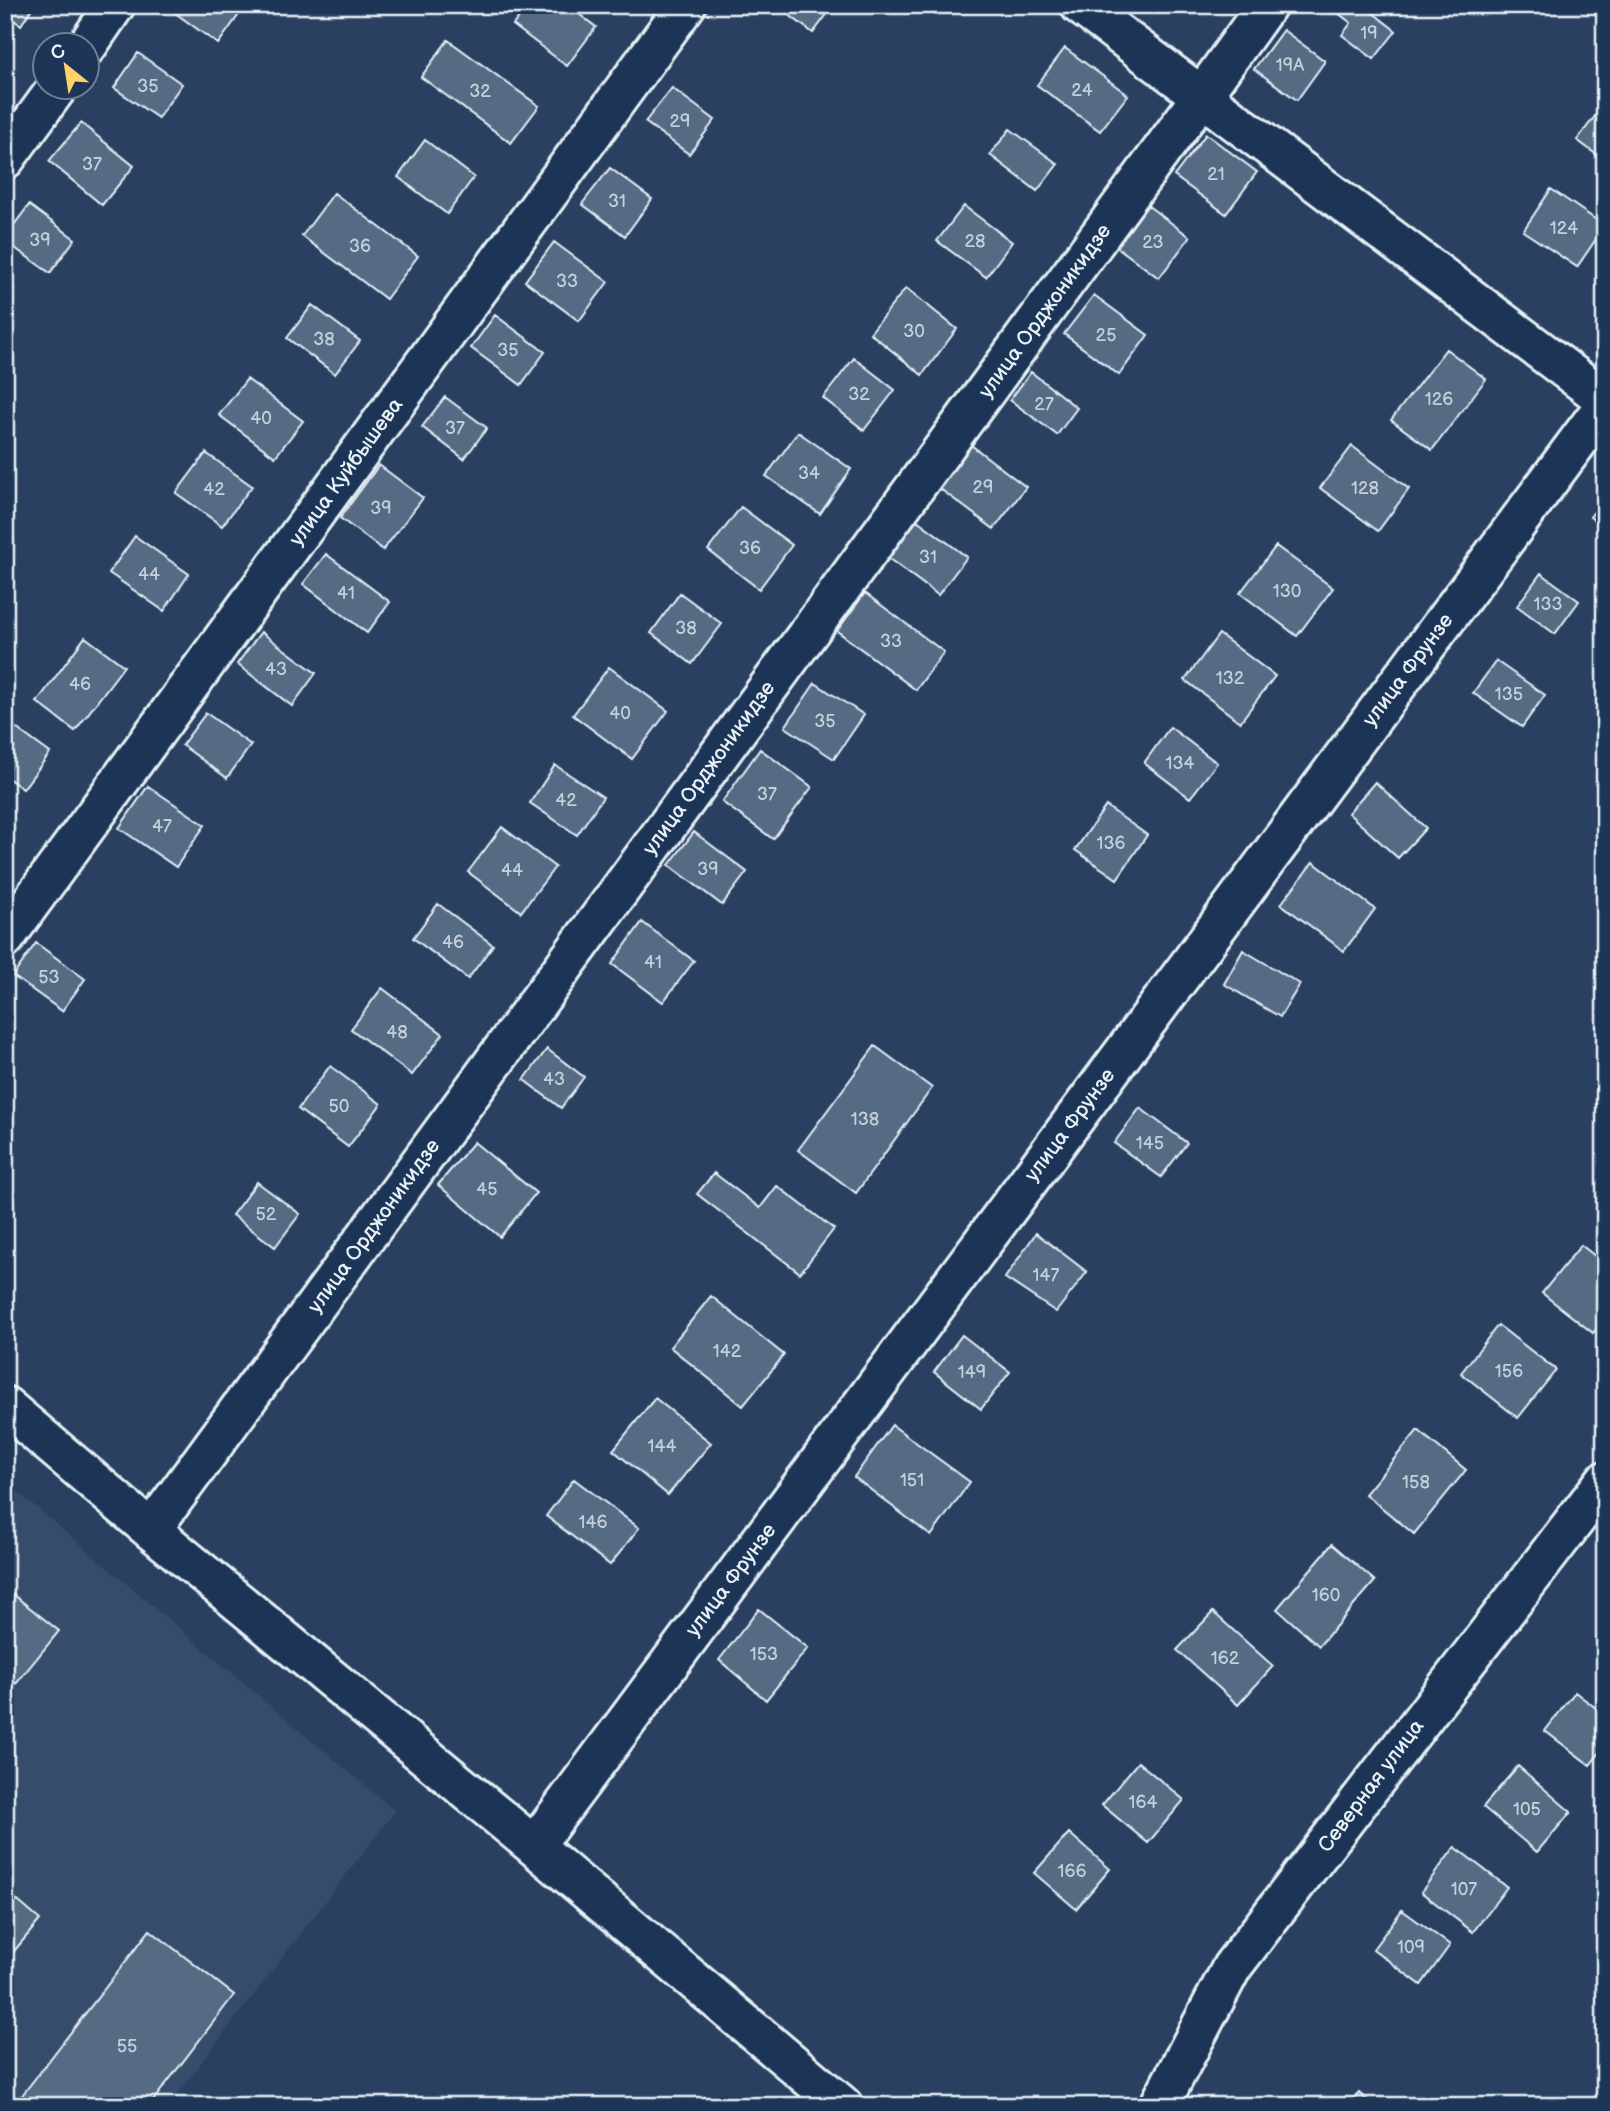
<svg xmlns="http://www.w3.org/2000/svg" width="1610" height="2111" font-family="'Balsamiq Sans',sans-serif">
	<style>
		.built { fill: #364d6b }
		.building { fill: #556a83; stroke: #e8f1f8; stroke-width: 2 }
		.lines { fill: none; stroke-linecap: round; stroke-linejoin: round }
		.minor-casing { stroke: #e8f1f8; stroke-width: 44 }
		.minor { stroke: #1d3557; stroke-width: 38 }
		.labels { text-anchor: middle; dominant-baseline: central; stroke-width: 5; stroke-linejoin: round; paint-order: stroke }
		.number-label { font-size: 18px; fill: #c3cfdb }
		.street-label { font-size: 21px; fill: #e8f1f8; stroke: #1d3557 }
	</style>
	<rect width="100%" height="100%" fill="#294061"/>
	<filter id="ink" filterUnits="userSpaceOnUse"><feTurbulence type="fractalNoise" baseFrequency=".0143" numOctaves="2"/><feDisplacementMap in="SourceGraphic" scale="14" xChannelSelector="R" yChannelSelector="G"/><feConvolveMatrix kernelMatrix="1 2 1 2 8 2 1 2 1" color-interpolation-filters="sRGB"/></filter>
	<g filter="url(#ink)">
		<path class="built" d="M5,1481L395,1811L168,2106H5Z"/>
		<path class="building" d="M5,5H34L21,25L5,14Z
			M168,5H238L243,9L218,44L167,7Z
			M528,5H567L596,27L567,66L513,25Z
			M776,5H834L813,33Z
			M1336,5H1363L1396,31L1374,59L1342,35L1351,23L1333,9Z
			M1283,30L1325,61L1297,100L1254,69Z
			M448,40L539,106L511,143L421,77Z
			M1065,48L1128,95L1100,131L1037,85Z
			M138,53L182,84L158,118L114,88Z
			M672,88L715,120L689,154L645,122Z
			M1605,103V161L1577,140Z
			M81,123L134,166L102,205L49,161Z
			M1010,129L1058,164L1037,191L990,155Z
			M1206,134L1257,172L1226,214L1174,176Z
			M425,140L474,177L447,214L398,177Z
			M610,168L652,199L625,236L582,204Z
			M1551,189L1605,226L1577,267L1523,231Z
			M334,193L418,256L386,299L302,236Z
			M29,205L75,239L50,273L5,241V237Z
			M1147,205L1190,237L1159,278L1117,247Z
			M964,206L1012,242L986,277L937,241Z
			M554,242L608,282L579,321L525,281Z
			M906,288L957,329L922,375L870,333Z
			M1094,295L1148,335L1119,375L1064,334Z
			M312,305L360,341L335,374L287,338Z
			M495,315L545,352L521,385L471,348Z
			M1446,349L1486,379L1432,450L1391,420Z
			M854,358L895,390L864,430L823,398Z
			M1031,372L1077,408L1057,435L1010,400Z
			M247,379L303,421L275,457L219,415Z
			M445,397L487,428L464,459L422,427Z
			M798,432L851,469L820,514L766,476Z
			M971,445L1026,487L994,529L939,488Z
			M1352,446L1409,489L1378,531L1320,488Z
			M206,453L252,486L222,526L176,493Z
			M379,465L423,498L383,550L340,518Z
			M1605,497V527L1590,517Z
			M741,507L792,545L759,589L708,550Z
			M917,520L967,557L938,595L888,558Z
			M135,536L189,574L164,611L109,573Z
			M1276,546L1333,588L1297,636L1240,593Z
			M326,554L390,602L367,633L303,584Z
			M1541,573L1579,601L1555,634L1517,606Z
			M680,593L722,624L692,664L651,633Z
			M865,593L944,652L916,690L837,631Z
			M261,632L316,673L292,706L237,664Z
			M1219,634L1275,676L1240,722L1185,680Z
			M85,637L124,666L75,731L37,702Z
			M1496,661L1545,695L1522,727L1473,693Z
			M609,667L668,711L632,759L573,715Z
			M815,683L864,715L834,759L785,727Z
			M206,713L251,745L227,778L182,745Z
			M5,720L50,753L23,789L5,776Z
			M1170,727L1217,763L1190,798L1144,763Z
			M760,749L812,787L773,839L722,802Z
			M555,765L603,797L577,835L530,803Z
			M1375,782L1426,828L1398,858L1348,813Z
			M148,786L205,825L176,867L119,828Z
			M1106,806L1147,835L1117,879L1075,850Z
			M502,827L555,867L521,912L468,872Z
			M694,832L747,872L722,905L669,865Z
			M1313,862L1375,909L1344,951L1281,904Z
			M438,904L493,945L468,979L413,938Z
			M642,922L694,961L663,1002L612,964Z
			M36,943L85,979L62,1011L13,976Z
			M1243,950L1300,984L1280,1017L1224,984Z
			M382,988L443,1034L412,1075L351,1029Z
			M875,1046L932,1088L856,1193L798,1150Z
			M547,1049L584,1077L561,1108L524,1080Z
			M330,1066L381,1104L348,1147L298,1109Z
			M1140,1108L1187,1143L1161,1177L1114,1143Z
			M474,1142L536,1193L500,1237L438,1185Z
			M714,1173L760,1208L777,1186L834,1229L800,1273L697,1194Z
			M257,1182L300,1214L275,1247L232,1215Z
			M1036,1233L1087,1272L1056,1312L1005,1278Z
			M1581,1245L1605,1264V1318L1593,1333L1542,1293Z
			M711,1296L784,1355L743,1406L670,1347Z
			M1498,1325L1556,1370L1518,1418L1461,1373Z
			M962,1335L1010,1372L981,1409L934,1372Z
			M655,1398L711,1443L668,1495L613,1450Z
			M892,1425L970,1482L931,1536L854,1477Z
			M1418,1430L1466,1470L1414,1534L1365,1494Z
			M574,1479L639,1528L610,1565L546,1516Z
			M1332,1544L1375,1581L1319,1646L1277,1609Z
			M5,1588L59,1631L16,1684L5,1676Z
			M759,1609L808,1648L766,1700L719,1660Z
			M1213,1612L1273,1666L1238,1705L1177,1650Z
			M1575,1692L1605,1715V1746L1590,1765L1545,1731Z
			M1138,1762L1184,1800L1148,1843L1102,1805Z
			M1518,1766L1571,1812L1537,1852L1483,1807Z
			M1069,1833L1110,1869L1076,1909L1034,1873Z
			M1455,1847L1507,1887L1473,1932L1421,1892Z
			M5,1890L40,1920L5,1962Z
			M1402,1910L1450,1945L1421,1985L1373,1949Z
			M150,1930L234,1995L149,2106H31L20,2098Z
			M1359,2093L1374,2106H1347Z"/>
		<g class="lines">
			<g class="minor-casing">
				<path id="minor" d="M1080,5L1605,399
					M87,46L115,5
					M5,159L57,88
					M5,938L686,5
					M5,1406L151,1530L534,1846L843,2106
					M151,1530L1201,97L1267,5
					M534,1846L1605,405
					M1159,2106L1232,1967L1605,1481"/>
			</g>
			<use href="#minor" class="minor"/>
		</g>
	</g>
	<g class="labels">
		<g class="number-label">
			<text x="1369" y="33">19</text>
			<text x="1290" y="65">19А</text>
			<text x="148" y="86">35</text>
			<text x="1082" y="90">24</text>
			<text x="480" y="91">32</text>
			<text x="680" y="121">29</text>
			<text x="92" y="164">37</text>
			<text x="1216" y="174">21</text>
			<text x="617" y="201">31</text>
			<text x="1564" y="228">124</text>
			<text x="40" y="240">39</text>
			<text x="975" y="241">28</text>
			<text x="1153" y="242">23</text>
			<text x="360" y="246">36</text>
			<text x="567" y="281">33</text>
			<text x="914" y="331">30</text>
			<text x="1106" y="335">25</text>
			<text x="324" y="339">38</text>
			<text x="508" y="350">35</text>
			<text x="859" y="394">32</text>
			<text x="1439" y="399">126</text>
			<text x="1044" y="404">27</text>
			<text x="261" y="418">40</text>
			<text x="455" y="428">37</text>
			<text x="809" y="473">34</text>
			<text x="983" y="487">29</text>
			<text x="1365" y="488">128</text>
			<text x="214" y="489">42</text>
			<text x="381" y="508">39</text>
			<text x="750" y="548">36</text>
			<text x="928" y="557">31</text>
			<text x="149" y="574">44</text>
			<text x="1287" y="591">130</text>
			<text x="346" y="593">41</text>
			<text x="1548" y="604">133</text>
			<text x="686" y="628">38</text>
			<text x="891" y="641">33</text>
			<text x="276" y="669">43</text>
			<text x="1230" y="678">132</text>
			<text x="80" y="684">46</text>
			<text x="1509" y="694">135</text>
			<text x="620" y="713">40</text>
			<text x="825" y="721">35</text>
			<text x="1180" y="763">134</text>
			<text x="767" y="794">37</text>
			<text x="566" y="800">42</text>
			<text x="162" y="826">47</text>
			<text x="1111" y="843">136</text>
			<text x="708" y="869">39</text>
			<text x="512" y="870">44</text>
			<text x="453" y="942">46</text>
			<text x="653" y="962">41</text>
			<text x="49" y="977">53</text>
			<text x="397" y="1032">48</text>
			<text x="554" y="1079">43</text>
			<text x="339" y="1106">50</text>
			<text x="865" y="1119">138</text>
			<text x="1150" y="1143">145</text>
			<text x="487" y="1189">45</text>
			<text x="266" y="1214">52</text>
			<text x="1046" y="1275">147</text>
			<text x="727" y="1351">142</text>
			<text x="1509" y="1371">156</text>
			<text x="972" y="1372">149</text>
			<text x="662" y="1446">144</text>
			<text x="912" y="1480">151</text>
			<text x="1416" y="1482">158</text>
			<text x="593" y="1522">146</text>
			<text x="1326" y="1595">160</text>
			<text x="764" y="1654">153</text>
			<text x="1225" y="1658">162</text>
			<text x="1143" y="1802">164</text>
			<text x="1527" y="1809">105</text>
			<text x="1072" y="1871">166</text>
			<text x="1464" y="1889">107</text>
			<text x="1411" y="1947">109</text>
			<text x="127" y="2046">55</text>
		</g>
		<g class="street-label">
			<text transform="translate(1045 311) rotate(-54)">улица Орджоникидзе</text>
			<text transform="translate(346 472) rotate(-54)">улица Куйбышева</text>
			<text transform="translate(1408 670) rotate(-53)">улица Фрунзе</text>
			<text transform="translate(709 768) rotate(-54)">улица Орджоникидзе</text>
			<text transform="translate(1070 1125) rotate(-53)">улица Фрунзе</text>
			<text transform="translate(374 1226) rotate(-54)">улица Орджоникидзе</text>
			<text transform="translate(731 1580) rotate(-53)">улица Фрунзе</text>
			<text transform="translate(1371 1786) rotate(-53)">Северная улица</text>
		</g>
	</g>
	<rect width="1610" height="2111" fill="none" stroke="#1d3557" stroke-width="28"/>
	<rect x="14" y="14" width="1582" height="2083" fill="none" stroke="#e8f1f8" stroke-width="2.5" filter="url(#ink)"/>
	<g transform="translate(66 66) rotate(330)"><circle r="33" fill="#1d3557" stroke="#6e8097" stroke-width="2"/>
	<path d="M0-5L12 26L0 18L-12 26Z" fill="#ffd166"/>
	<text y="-10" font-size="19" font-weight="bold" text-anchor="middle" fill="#e8f1f8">С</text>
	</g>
</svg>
